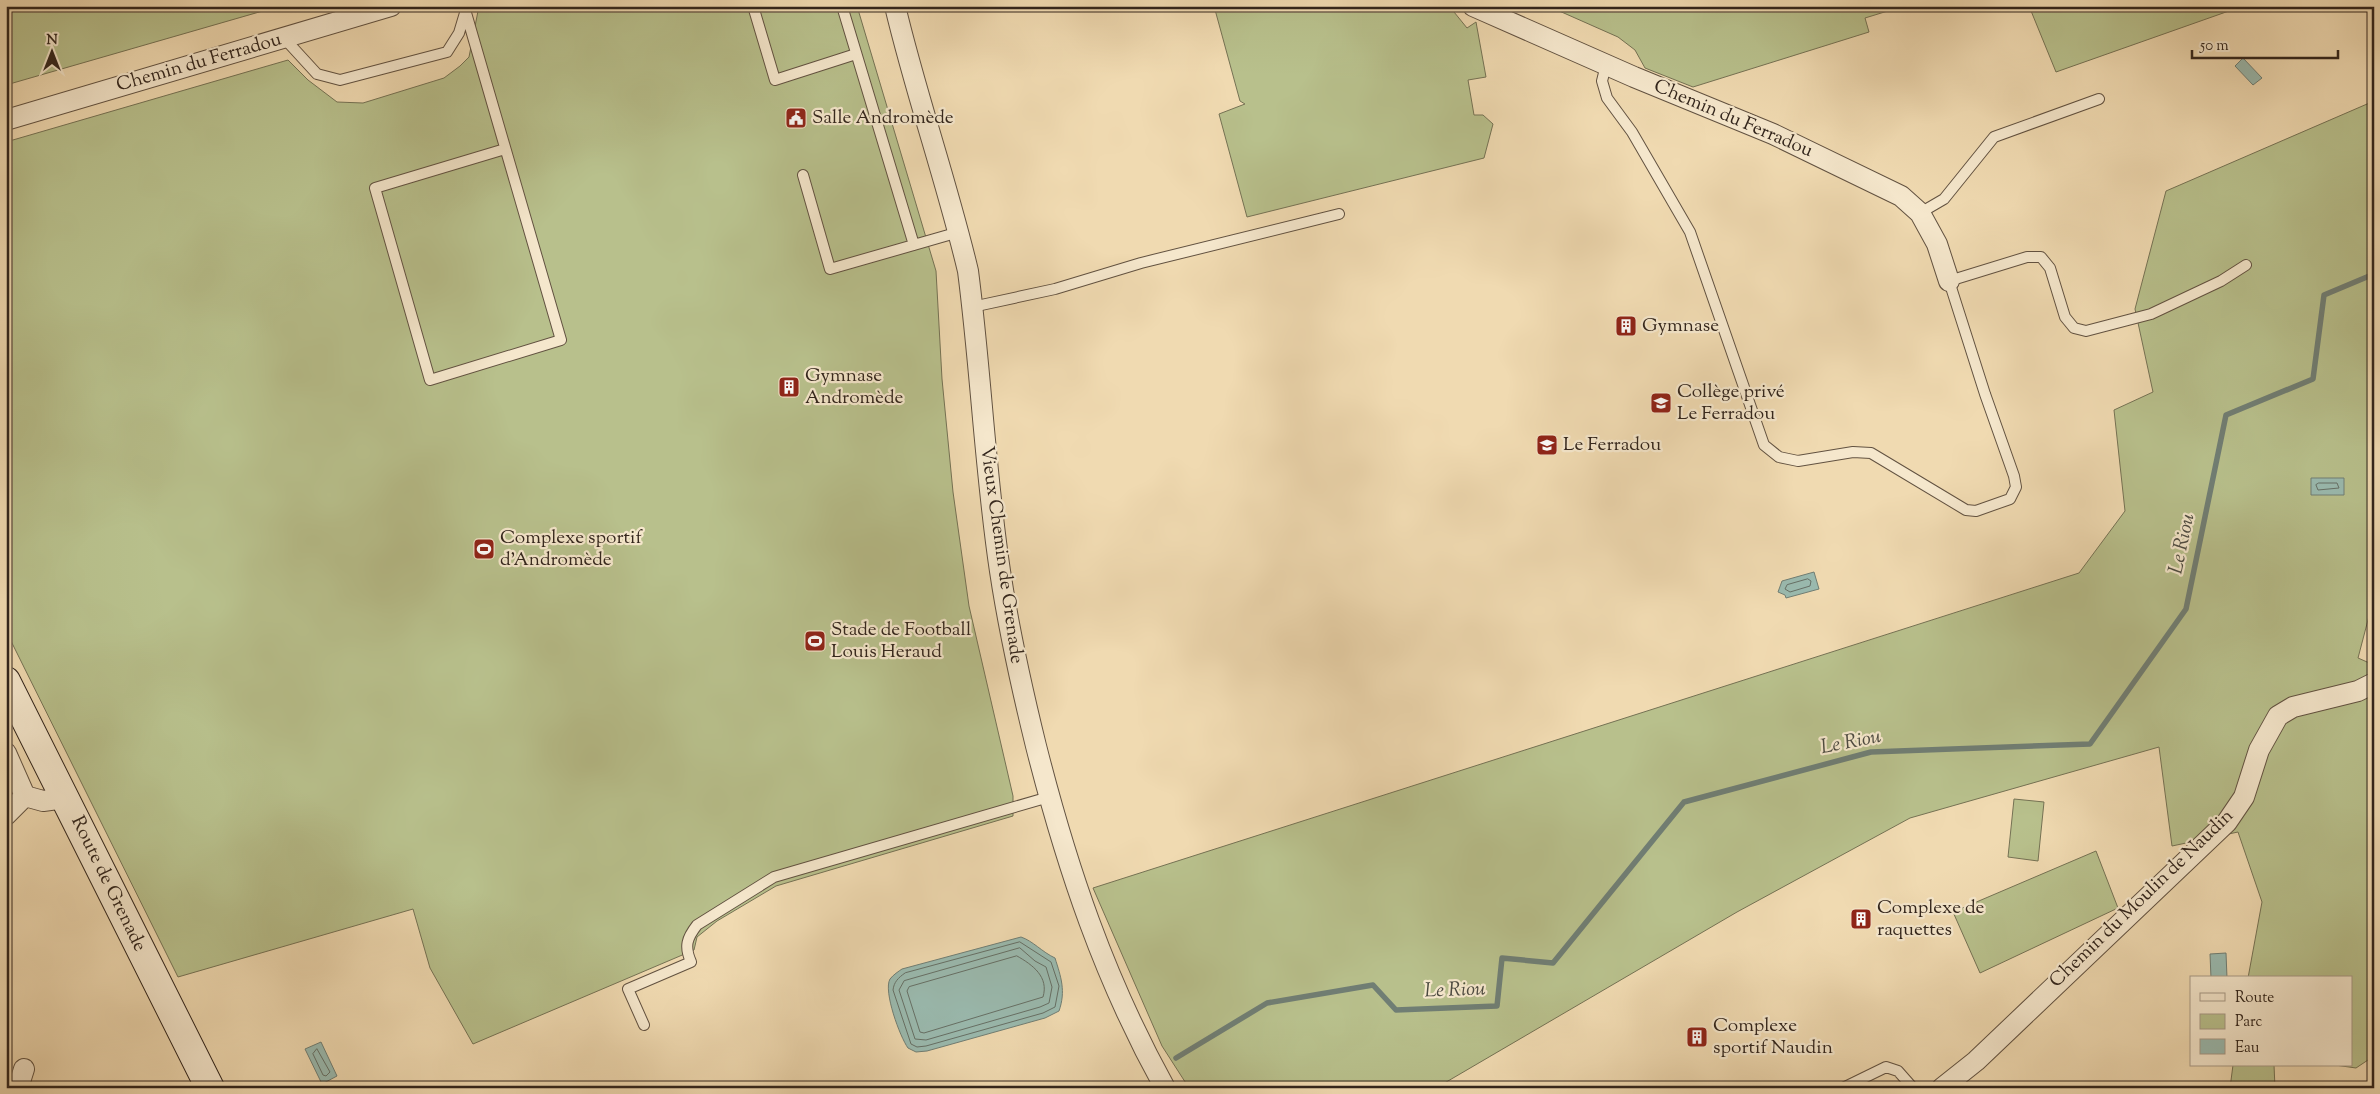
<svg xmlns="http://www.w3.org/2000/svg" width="2380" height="1094" font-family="'Sorts Mill Goudy',serif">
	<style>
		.green { fill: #b8c08c; stroke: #757254 }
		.water { fill: #9abaaf; stroke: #707e74 }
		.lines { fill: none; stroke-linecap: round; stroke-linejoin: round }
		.shore { stroke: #667066; stroke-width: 1 }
		.stream { stroke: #707e74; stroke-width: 5.5 }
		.service-casing { stroke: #625241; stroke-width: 12 }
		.minor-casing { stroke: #625241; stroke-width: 22 }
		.secondary-casing { stroke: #32251c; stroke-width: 30 }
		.service { stroke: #f5e7cc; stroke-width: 10 }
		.minor { stroke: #f5e7cc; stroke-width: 20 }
		.secondary { stroke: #f5e7cc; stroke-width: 28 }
		.labels { text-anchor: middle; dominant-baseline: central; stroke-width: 4.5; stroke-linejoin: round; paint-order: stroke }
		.street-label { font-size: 19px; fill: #32251c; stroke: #f5e7cc }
		.poi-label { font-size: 19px; fill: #32251c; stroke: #f5e7cc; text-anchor: start }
		.water-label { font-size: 20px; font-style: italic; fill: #4c4a41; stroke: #f5e7cc }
	</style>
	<rect width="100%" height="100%" fill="#f0dab1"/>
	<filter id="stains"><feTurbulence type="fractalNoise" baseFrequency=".004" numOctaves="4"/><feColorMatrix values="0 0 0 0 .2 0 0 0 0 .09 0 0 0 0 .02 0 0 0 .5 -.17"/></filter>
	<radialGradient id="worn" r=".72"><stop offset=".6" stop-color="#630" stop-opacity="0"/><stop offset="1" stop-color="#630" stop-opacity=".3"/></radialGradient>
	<path class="green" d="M6,6H280L6,85Z
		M479,6H857L936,271L942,379L953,492L969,606L1013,796V816L776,886L717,921L697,937L694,950L687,953L473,1044L430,968L413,909L178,977L6,631V142L288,60L308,80L337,102L363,103L444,78L460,66L469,57Z
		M1214,6L1456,7L1454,12L1467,28L1476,22L1486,77L1468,80L1474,115H1483L1493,124L1484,158L1247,217L1219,114L1245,104L1240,101Z
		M1548,6H1904L1865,18L1869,32L1693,87L1645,68L1635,50L1618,37Z
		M2029,6H2243L2056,72Z
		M2374,101V597L2358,658L2374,665V1056L2356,1068L2335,1065H2351V978H2248L2262,902L2238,832L2172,846L2159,747L1910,818L1737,912L1436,1088H1189L1162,1046L1093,888L2079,573L2125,511L2114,410L2153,392L2135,309L2166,191Z
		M2014,799L2044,802L2038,861L2008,857Z
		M2096,851L2118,908L1980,973L1953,912Z
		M2233,1065H2274L2275,1088H2230Z"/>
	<path class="water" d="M2243,58L2262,78L2253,85L2235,66Z
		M2311,478H2344V495H2311Z
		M1814,572L1819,589L1786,598L1785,595L1778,592L1782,581Z
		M1021,937C1033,941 1042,952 1055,958C1061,977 1066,991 1059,1011L1045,1018L927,1051L916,1052L908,1048C900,1037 883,991 890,979C893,975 899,971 902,969Z
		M2226,953L2227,978H2211L2210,954Z
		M321,1042L337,1076L322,1084L305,1049Z"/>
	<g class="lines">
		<path class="shore" d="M2319,483H2337L2339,488L2318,490L2316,485Z
			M1808,579L1811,581L1810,586L1790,592L1785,589L1787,585Z
			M1020,942L1051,962L1059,986L1055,1007L1043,1013L926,1046L917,1047L911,1044L893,990C894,982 898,978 905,973Z
			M1020,948L1035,961L1046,967L1052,987L1049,1003L1040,1007L926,1040L915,1039L899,990L904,981Z
			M1017,956C1033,965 1049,977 1043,997L924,1033L920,1032L907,991L909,987Z
			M317,1049L330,1072L326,1076L323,1075L313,1054Z"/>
		<path class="stream" d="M1176,1058L1267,1003L1373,985L1396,1010L1497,1006L1502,958L1553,963L1684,802L1871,752L2090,744L2186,609L2226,415L2313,379L2324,295L2374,274
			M1127,1088L1133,1085"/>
		<g class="service-casing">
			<path id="service" d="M464,6L561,340L430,380L375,188L505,149
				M753,6L775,80L856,54
				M842,6L914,245
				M284,38L317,74L340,80L447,52L459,33L465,13
				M1606,65L1602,81L1607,98L1632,132L1690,232L1764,445L1779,457L1798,461L1853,452L1871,453L1966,510L1976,511L2010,499L2016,487L2014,476L1985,394L1949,281L2027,257H2041L2050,268L2065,317L2074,328L2086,331L2151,314L2221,281L2246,265
				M803,175L830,269L959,232
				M1920,213L1944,199L1994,137L2099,99
				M972,307L1055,289L1141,263L1339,214
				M644,1025L628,989L691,962C684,946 687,938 697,925L774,877L1049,797
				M1843,1088L1886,1067L1898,1071L1913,1088"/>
		</g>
		<g class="minor-casing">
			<path id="minor" d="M895,6C916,95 947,182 968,271C981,371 985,472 1000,571C1009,631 1022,689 1036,746C1067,868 1104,978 1165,1088
				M1473,6L1634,77L1773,134L1901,196L1920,213L1937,244L1949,281
				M6,120L391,6
				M6,753L25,796L43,801L65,798
				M6,815L25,796
				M18,1088L24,1069
				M1942,1088L1976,1061L2227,822L2244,797L2259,750L2278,716L2293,707L2358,691L2374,683"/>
		</g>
		<g class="secondary-casing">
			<path id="secondary" d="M6,681L210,1088"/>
		</g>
		<use href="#service" class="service"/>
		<use href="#minor" class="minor"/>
		<use href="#secondary" class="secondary"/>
	</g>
	<defs>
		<g id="civic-square" transform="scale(1.125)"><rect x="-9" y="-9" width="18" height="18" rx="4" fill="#8f2418" stroke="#f5e7cc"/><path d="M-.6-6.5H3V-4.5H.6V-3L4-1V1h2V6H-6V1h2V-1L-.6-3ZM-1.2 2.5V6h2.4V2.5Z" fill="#fff"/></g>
		<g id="building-square" transform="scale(1.125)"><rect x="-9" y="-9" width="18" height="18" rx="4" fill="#8f2418" stroke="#f5e7cc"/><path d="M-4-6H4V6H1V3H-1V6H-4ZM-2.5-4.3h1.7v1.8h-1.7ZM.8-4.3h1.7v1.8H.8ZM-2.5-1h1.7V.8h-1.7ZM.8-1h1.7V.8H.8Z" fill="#fff"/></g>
		<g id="school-square" transform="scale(1.125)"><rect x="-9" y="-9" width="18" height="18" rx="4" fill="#8f2418" stroke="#f5e7cc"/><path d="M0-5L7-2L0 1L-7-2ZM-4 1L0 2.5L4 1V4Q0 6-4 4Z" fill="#fff"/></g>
		<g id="stadium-square" transform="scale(1.125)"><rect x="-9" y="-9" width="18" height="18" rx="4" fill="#8f2418" stroke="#f5e7cc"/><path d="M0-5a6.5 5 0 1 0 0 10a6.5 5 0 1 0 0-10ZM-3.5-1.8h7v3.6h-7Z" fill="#fff"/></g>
	</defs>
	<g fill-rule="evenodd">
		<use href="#civic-square" x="796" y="118"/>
		<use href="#building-square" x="1626" y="326"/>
		<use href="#building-square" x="789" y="387"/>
		<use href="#school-square" x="1661" y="403"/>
		<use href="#school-square" x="1547" y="445"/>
		<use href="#stadium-square" x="484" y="549"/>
		<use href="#stadium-square" x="815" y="641"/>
		<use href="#building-square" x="1861" y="919"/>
		<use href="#building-square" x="1697" y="1037"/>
	</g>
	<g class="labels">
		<g class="street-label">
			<text transform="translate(199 63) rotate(-16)">Chemin du Ferradou</text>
			<text transform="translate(1733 119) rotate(23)">Chemin du Ferradou</text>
			<text transform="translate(1001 555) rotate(82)">Vieux Chemin de Grenade</text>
			<text transform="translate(108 884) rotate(64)">Route de Grenade</text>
			<text transform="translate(2142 899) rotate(-44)">Chemin du Moulin de Naudin</text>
		</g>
		<g class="poi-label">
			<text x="812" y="118">Salle Andromède</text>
			<text x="1642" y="326">Gymnase</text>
			<text x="805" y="376">Gymnase<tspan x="805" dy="22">Andromède</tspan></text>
			<text x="1677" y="392">Collège privé<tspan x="1677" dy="22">Le Ferradou</tspan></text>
			<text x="1563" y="445">Le Ferradou</text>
			<text x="500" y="538">Complexe sportif<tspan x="500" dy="22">d'Andromède</tspan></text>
			<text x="831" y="630">Stade de Football<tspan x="831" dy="22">Louis Heraud</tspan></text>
			<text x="1877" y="908">Complexe de<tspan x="1877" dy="22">raquettes</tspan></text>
			<text x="1713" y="1026">Complexe<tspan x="1713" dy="22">sportif Naudin</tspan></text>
		</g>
		<g class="water-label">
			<text transform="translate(2183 544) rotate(-78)">Le Riou</text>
			<text transform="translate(1851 743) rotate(-11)">Le Riou</text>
			<text transform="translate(1455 991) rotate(-2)">Le Riou</text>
		</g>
	</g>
	<rect width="2380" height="1094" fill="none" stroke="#f0dab1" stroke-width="25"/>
	<rect x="8" y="8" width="2365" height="1079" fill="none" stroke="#32251c" stroke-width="2.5"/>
	<rect x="12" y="12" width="2355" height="1069" fill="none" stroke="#32251c"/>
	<rect x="2190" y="976" width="162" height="90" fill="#f5e7cc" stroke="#a79986"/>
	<rect x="2200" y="993" width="25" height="8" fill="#f5e7cc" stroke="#a79986"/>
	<text x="2235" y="1002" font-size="15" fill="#32251c">Route</text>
	<rect x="2200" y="1014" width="25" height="15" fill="#b8c08c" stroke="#a79986"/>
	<text x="2235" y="1026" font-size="15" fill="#32251c">Parc</text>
	<rect x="2200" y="1039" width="25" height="15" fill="#9abaaf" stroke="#a79986"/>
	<text x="2235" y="1052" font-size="15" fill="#32251c">Eau</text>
	<g transform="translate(52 52)" stroke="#f5e7cc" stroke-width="4" paint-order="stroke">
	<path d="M0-4L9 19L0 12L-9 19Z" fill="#32251c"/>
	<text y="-8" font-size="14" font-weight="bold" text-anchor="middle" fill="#32251c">N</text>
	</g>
	<path d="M2192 50v8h146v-8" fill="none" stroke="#32251c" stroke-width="2.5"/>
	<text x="2200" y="50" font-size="15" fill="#32251c" stroke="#f5e7cc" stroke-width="4" paint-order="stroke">50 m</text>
	<rect width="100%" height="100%" filter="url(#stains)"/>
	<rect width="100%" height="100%" fill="url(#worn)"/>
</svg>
